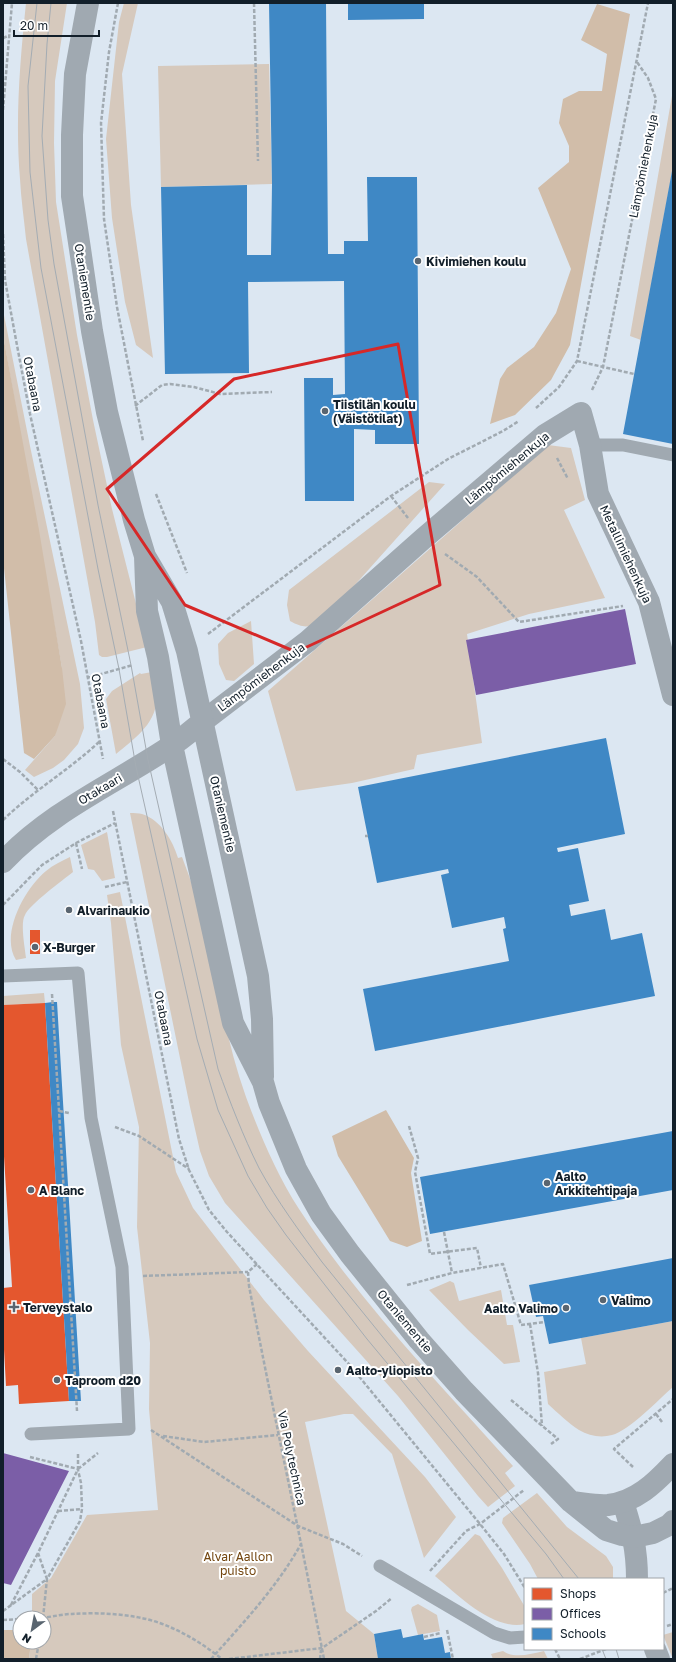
<svg xmlns="http://www.w3.org/2000/svg" width="676" height="1662" font-family="'Golos Text',sans-serif">
	<style>
		.green { fill: #d6c9bd }
		.forest { fill: #d1bda9 }
		.shops { fill: #e4572e }
		.offices { fill: #7b5ea7 }
		.schools { fill: #3f88c5 }
		.lines { fill: none; stroke-linecap: round; stroke-linejoin: round }
		.path { stroke: #a1aab1; stroke-width: 2.5; stroke-dasharray: 4 2; stroke-linecap: butt }
		.service { stroke: #a0a9b1; stroke-width: 13 }
		.minor { stroke: #a0a9b1; stroke-width: 22 }
		.tertiary { stroke: #a0a9b1; stroke-width: 22 }
		.tram { stroke: #a4acb3; stroke-width: 1 }
		.marked { fill: none; stroke: #d62828; stroke-width: 3; stroke-linejoin: round }
		.poi-dot { fill: #596570; stroke: #fff; stroke-width: 1.5 }
		.labels { text-anchor: middle; dominant-baseline: central; stroke-width: 4; stroke-linejoin: round; paint-order: stroke }
		.street-label { font-size: 12px; fill: #121f2a; stroke: #fff }
		.poi-label { font-size: 12px; font-weight: bold; fill: #121f2a; stroke: #fff; text-anchor: start }
		.park-label { font-size: 12px; fill: #744711; stroke: #fff }
	</style>
	<rect width="100%" height="100%" fill="#dce7f2"/>
	<path class="green" d="M26,3H67L55,81L54,143L56,202L77,335L93,420L112,509L147,647L107,657H102L99,655L95,622L26,239C24,219 21,199 20,179C15,120 20,61 26,3Z
		M124,3H138L122,74L131,205L153,358L136,345L125,302L112,218L106,139L119,22Z
		M269,64L272,184L161,187L158,66Z
		M673,90V167L641,340L630,336Z
		M3,310L30,446L80,684L84,728L78,744L64,760L53,768L34,777L25,770L55,736L62,668L3,335Z
		M548,445L571,448L585,500L564,510L605,598L529,614L467,634L482,743L417,755L414,769L352,783L296,791L268,691Z
		M429,482L445,484L328,615C312,626 308,631 290,621L287,605L289,590Z
		M251,621L254,664L234,681L226,680L219,664L218,644L228,633Z
		M152,672C154,681 156,691 156,700C157,723 132,741 116,754L106,699L112,691L140,673L141,674Z
		M130,813C134,813 139,813 142,814C161,820 173,841 178,858L182,857C213,934 218,1019 246,1097C260,1135 277,1175 299,1209C360,1303 439,1383 513,1466L505,1473L515,1486L488,1507L478,1496L398,1396L225,1203L209,1176L200,1151L190,1107Z
		M107,832L115,878L102,881L94,870L88,869L81,845Z
		M70,857L73,872C63,880 29,905 25,915C20,923 25,948 26,958L16,960C0,935 24,889 46,871C53,865 62,861 70,857Z
		M120,892L176,1172L193,1208L264,1300L308,1351L425,1477L456,1517L424,1558L392,1454L353,1414H344L305,1422L346,1611L374,1634L378,1659H29L31,1642H44V1618H32V1594L51,1578L87,1515L158,1510L149,1409L150,1343L137,1227L139,1127L121,1045L111,923L107,895Z
		M44,993L45,1003L3,1005V996Z
		M450,1281L454,1283L459,1301L501,1290L507,1325H513L520,1362L504,1364L468,1330L429,1290Z
		M673,1321V1387C659,1399 629,1431 612,1435C601,1438 589,1436 579,1430C568,1423 558,1413 548,1404L544,1372L586,1364L581,1338Z
		M537,1493L567,1527L606,1556L613,1567V1579H538L530,1564L502,1523L503,1518Z
		M475,1534L480,1536L502,1568L525,1607V1624C493,1631 458,1595 435,1576Z
		M418,1604L437,1615L440,1631L418,1635L411,1610L412,1607Z
		M673,1632V1659L663,1635Z
		M503,1651C514,1659 531,1654 544,1651L548,1659H493L491,1654Z"/>
	<path class="forest" d="M597,4L630,14L570,345L551,380L515,415L490,424L500,379L507,368L534,347L556,313L571,269L538,188L569,162V146L559,123L563,99L579,91H602L607,54L581,40Z
		M3,335L39,530L62,668L66,704L55,736L34,759L24,753L3,559Z
		M386,1110L414,1158L411,1173L422,1241L407,1247L390,1241L338,1156L332,1136Z
		M3,1630H20V1642H31L29,1659H3Z"/>
	<path class="shops" d="M30,930H40V954H30Z
		M45,1003L69,1401L19,1404L18,1385L6,1386L3,1331V1288L12,1287L3,1140V1005Z"/>
	<path class="offices" d="M625,609L636,664L476,695L466,640Z
		M3,1453L69,1471L11,1585L3,1583Z"/>
	<path class="schools" d="M269,3H326L328,254H344V241H368L367,177H417L419,444H375V430L354,429V501H305L304,378H333V395L345,394L344,281L248,282L249,373L165,374L161,187L247,185V255H271L272,184Z
		M348,3H424V19L348,20Z
		M672,171H673V444L623,434Z
		M606,738L625,834L557,848L558,852L578,848L589,901L569,905L571,916L605,909L611,940L642,933L655,996L375,1051L363,989L509,961L503,929L506,928L504,917L452,928L441,875L449,873L448,869L377,883L358,787Z
		M53,1002H57L81,1401H69L45,1003Z
		M673,1131V1190L430,1234L420,1177Z
		M673,1258V1321L549,1344L543,1316L536,1317L529,1285Z
		M401,1629L403,1638L423,1634L424,1640L442,1637L445,1653L450,1652L451,1659H378L374,1634Z"/>
	<g class="lines">
		<path class="path" d="M118,3L109,52L101,123L104,219L117,307L143,441
			M254,3L258,161
			M3,38L8,36
			M3,110L12,3
			M3,234L5,280L16,340L30,414L81,641L103,759
			M577,361L634,374
			M592,390L603,367L656,99L648,78L637,62
			M135,406L162,385L170,384L194,387L220,394L272,392
			M536,408L559,387L577,361L648,3
			M557,458L568,479
			M156,494L187,573
			M391,496L408,518
			M445,554L477,577L519,622L623,606
			M208,634L391,496L448,459L503,431L519,421
			M87,678L133,665
			M3,759L20,772L38,790
			M113,811L179,1139L189,1170L209,1210L227,1232L348,1363L480,1524L504,1554L525,1588
			M3,820C33,791 69,770 99,742
			M365,836H368
			M76,843L82,869
			M105,887L127,882
			M3,905L42,865L76,843L115,823
			M52,994L77,1411
			M59,1111L69,1113
			M409,1126L418,1158L415,1172L430,1254L477,1248L481,1268
			M115,1127L139,1136L189,1169
			M444,1232L452,1273
			M257,1264L248,1272L249,1286C273,1411 300,1535 324,1659
			M143,1276L248,1272
			M407,1285L452,1273L503,1264L521,1325L545,1322
			M530,1324L538,1373L542,1426
			M511,1400L558,1439L551,1444
			M656,1414L662,1422
			M151,1430L298,1526L343,1544L362,1556
			M163,1436L204,1442L278,1435
			M30,1457L78,1469
			M633,1467L614,1449L673,1399
			M78,1469L98,1453
			M58,1511L82,1509
			M430,1571L466,1531L480,1524L524,1490
			M663,1593L673,1588
			M11,1605L38,1553
			M3,1611L47,1579L38,1553L78,1469V1454
			M41,1618C52,1617 62,1614 72,1614C103,1612 143,1614 172,1628C190,1636 207,1647 222,1659
			M43,1618L47,1579L80,1521L82,1509L81,1483L78,1470
			M3,1620L20,1619
			M667,1626L673,1624
			M447,1630L453,1659
			M424,1637L441,1633
			M555,1649L560,1659
			M36,1659L39,1642
			M211,1659C244,1622 277,1587 301,1544
			M229,1659L322,1648L376,1611L392,1598
			M320,1659L321,1650
			M580,1659L606,1649"/>
		<path class="service" d="M590,445H623L673,455
			M3,976L78,973L91,1118L122,1267L129,1429L31,1434
			M380,1566L494,1633L510,1638L525,1637"/>
		<path class="minor" d="M202,722L308,641L424,538L545,435L581,413L590,445L598,494L649,602L673,695
			M623,1502C632,1530 637,1549 637,1579
			M655,1649L659,1659"/>
		<path class="tertiary" d="M88,3L75,74L72,135V196L80,249L92,331L107,412L134,520L145,556L172,602L187,651L258,976L262,1019L263,1077
			M145,556L147,611L158,657L172,745L233,1023L263,1082L269,1103L296,1169L321,1214L350,1254L419,1340L464,1391L571,1502L606,1530L622,1535L634,1537L653,1533L669,1525L673,1521
			M3,862C51,811 114,784 171,746C182,739 192,730 202,722
			M571,1502C583,1503 596,1506 608,1505C636,1502 655,1483 673,1464"/>
		<path class="tram" d="M37,3L28,86L30,172L41,268L98,569L119,669L136,767L197,1039L218,1110L248,1176L267,1208L286,1235L367,1339L546,1554L564,1579
			M51,3L47,44L42,136L48,220L54,264L98,505L131,665L148,760L218,1069C230,1102 243,1136 259,1168C277,1201 300,1232 322,1262L579,1579
			M602,1649L606,1659
			M616,1649L619,1659"/>
	</g>
	<path class="marked" d="M398,344L440,585L296,652L185,605L107,489L234,379Z"/>
	<g class="poi-dot">
		<circle cx="418" cy="261" r="4"/>
		<circle cx="325" cy="411" r="4"/>
		<circle cx="69" cy="910" r="4"/>
		<circle cx="35" cy="947" r="4"/>
		<circle cx="547" cy="1183" r="4"/>
		<circle cx="31" cy="1190" r="4"/>
		<circle cx="603" cy="1300" r="4"/>
		<path d="M12 1301h4v4h4v4h-4v4h-4v-4h-4v-4h4z"/>
		<circle cx="566" cy="1308" r="4"/>
		<circle cx="338" cy="1370" r="4"/>
		<circle cx="57" cy="1380" r="4"/>
	</g>
	<g class="labels">
		<g class="street-label">
			<text transform="translate(643 166) rotate(-79)">Lämpömiehenkuja</text>
			<text transform="translate(85 282) rotate(81)">Otaniementie</text>
			<text transform="translate(33 384) rotate(79)">Otabaana</text>
			<text transform="translate(507 468) rotate(-40)">Lämpömiehenkuja</text>
			<text transform="translate(626 554) rotate(65)">Metallimiehenkuja</text>
			<text transform="translate(261 677) rotate(-37)">Lämpömiehenkuja</text>
			<text transform="translate(101 701) rotate(79)">Otabaana</text>
			<text transform="translate(100 789) rotate(-31)">Otakaari</text>
			<text transform="translate(223 814) rotate(77)">Otaniementie</text>
			<text transform="translate(164 1018) rotate(79)">Otabaana</text>
			<text transform="translate(405 1321) rotate(50)">Otaniementie</text>
			<text transform="translate(292 1458) rotate(78)">Via Polytechnica</text>
		</g>
		<g class="poi-label">
			<text x="426" y="261">Kivimiehen koulu</text>
			<text x="333" y="404">Tiistilän koulu<tspan x="333" dy="14">(Väistötilat)</tspan></text>
			<text x="77" y="910">Alvarinaukio</text>
			<text x="43" y="947">X-Burger</text>
			<text x="555" y="1176">Aalto<tspan x="555" dy="14">Arkkitehtipaja</tspan></text>
			<text x="39" y="1190">A Blanc</text>
			<text x="611" y="1300">Valimo</text>
			<text x="23" y="1307">Terveystalo</text>
			<text x="558" y="1308" text-anchor="end">Aalto Valimo</text>
			<text x="346" y="1370">Aalto-yliopisto</text>
			<text x="65" y="1380">Taproom d20</text>
		</g>
		<g class="park-label">
			<text x="238" y="1556">Alvar Aallon<tspan x="238" dy="14">puisto</tspan></text>
		</g>
	</g>
	<rect width="676" height="1662" fill="none" stroke="#121f2a" stroke-width="8"/>
	<rect x="524" y="1578" width="140" height="72" fill="#ffffff" stroke="#a0a5aa"/>
	<rect x="532" y="1588" width="20" height="12" fill="#e4572e" stroke="#a0a5aa"/>
	<text x="560" y="1598" font-size="12" fill="#121f2a">Shops</text>
	<rect x="532" y="1608" width="20" height="12" fill="#7b5ea7" stroke="#a0a5aa"/>
	<text x="560" y="1618" font-size="12" fill="#121f2a">Offices</text>
	<rect x="532" y="1628" width="20" height="12" fill="#3f88c5" stroke="#a0a5aa"/>
	<text x="560" y="1638" font-size="12" fill="#121f2a">Schools</text>
	<g transform="translate(32 1630) rotate(212)"><circle r="19" fill="#ffffff" stroke="#a0a5aa"/>
	<path d="M0-3L7 15L0 10L-7 15Z" fill="#596570"/>
	<text y="-6" font-size="11" font-weight="bold" text-anchor="middle" fill="#121f2a">N</text>
	</g>
	<path d="M14 30v6h85v-6" fill="none" stroke="#121f2a" stroke-width="2"/>
	<text x="20" y="30" font-size="12" fill="#121f2a" stroke="#ffffff" stroke-width="3" paint-order="stroke">20 m</text>
</svg>
